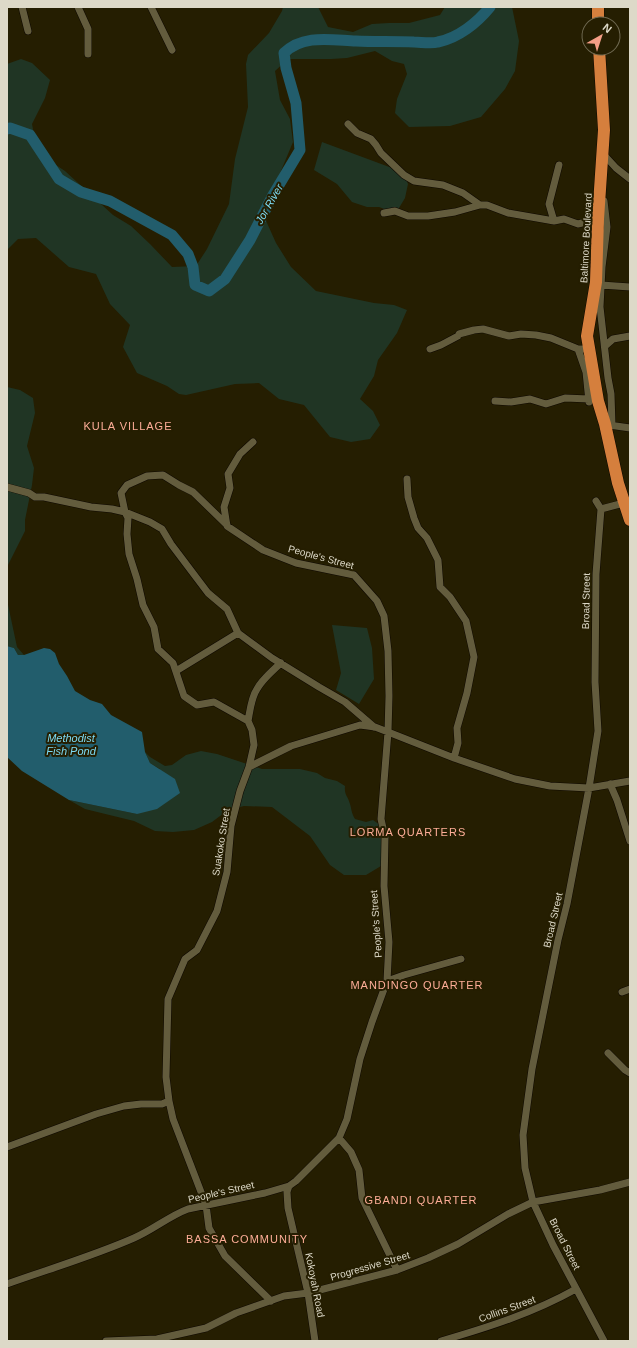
<svg xmlns="http://www.w3.org/2000/svg" width="637" height="1348" font-family="Helvetica,sans-serif">
	<style>
		.green { fill: #203524 }
		.water { fill: #225d6c }
		.lines { fill: none; stroke-linecap: round; stroke-linejoin: round }
		.river { stroke: #225d6c; stroke-width: 11 }
		.street-casing { stroke: #0e0800; stroke-width: 8 }
		.highway-casing { stroke: #0e0800; stroke-width: 13 }
		.street { stroke: #635c3d; stroke-width: 7 }
		.highway { stroke: #d57f3d; stroke-width: 12 }
		.labels { text-anchor: middle; dominant-baseline: central; stroke-width: 4; stroke-linejoin: round; paint-order: stroke }
		.street-label { font-size: 10px; fill: #ddd9c8; stroke: #251e01 }
		.water-label { font-size: 11px; font-style: italic; fill: #7ddaf3; stroke: #251e01 }
		.neighbourhood-label { font-size: 11px; letter-spacing: 1px; fill: #fdad97; stroke: #251e01 }
	</style>
	<rect width="100%" height="100%" fill="#251e01"/>
	<path class="green" d="M283,7H318L328,27L353,32L372,24L389,23H409L440,15L445,7H512L519,41L515,71L505,89L481,117L450,126L409,127L395,113L397,99L407,74L404,64L392,61L375,51L347,58L331,59H288L275,71L280,100L290,119L293,142L263,214L276,243L291,267L316,291L374,303L394,305L407,310L397,333L378,360L374,376L360,399L373,411L380,425L370,439L351,442L330,437L304,405L279,399L259,383L235,384L186,395L179,394L167,386L137,373L123,347L130,325L110,304L96,274L69,267L36,238L18,239L7,250V64L21,59L32,63L50,80L45,98L32,124L36,145L50,161L65,171L113,215L131,226L150,244L172,267L196,266L207,249L229,204L235,159L248,107L246,64L248,55L269,33L282,11Z
		M322,142L392,168L404,175L408,184L405,198L399,208L390,211L379,207H367L352,202L337,184L314,170Z
		M7,387L20,390L33,398L35,413L27,446L34,468L32,485L25,520V531L7,567Z
		M7,600L17,647L24,655H18L14,648L7,646Z
		M332,625L367,628L372,648L374,679L359,704L336,690L341,673Z
		M201,751L217,754L262,769H300L317,773L325,778L337,781L345,786C344,795 348,796 350,804C352,811 351,812 355,819L366,822L373,820L380,825L384,837L381,849V866L366,875H344L330,865L310,836L272,807L244,806L228,810L212,822L194,830L173,832L155,831L134,821L85,809L69,800L137,814L160,769L150,763L145,752L150,757L165,766L172,765L186,755Z"/>
	<path class="water" d="M7,646L14,648L18,655H24L44,648L50,649L55,653L59,664L67,676L75,691L90,700L102,704L111,715L142,732L145,752L150,763L175,779L180,793L157,809L137,814L69,800L22,771L7,757Z"/>
	<g class="lines">
		<path class="river" d="M7,129L10,128L30,135L59,179L81,192L110,201L172,235L188,254L193,267L195,285L209,291L225,279L250,240L273,195L300,150L296,103L286,68L284,53C303,34 331,40 356,41C375,42 394,41 414,42C421,42 431,44 438,42C458,38 477,23 490,7"/>
		<g class="street-casing">
			<path id="street" d="M22,7L28,31
				M78,7L88,29V54
				M151,7L172,50
				M348,124L357,133L371,139L376,145L381,153L404,175L414,181L443,185L463,193L480,205H487L508,213L554,221L564,219L578,224L598,219
				M605,156L616,168L630,179
				M604,201L607,227L602,267L600,307L608,378L611,394L612,425
				M384,213L395,211L408,216H428L455,212L480,205
				M554,221L549,204L559,165
				M601,285L630,287
				M605,346L613,339L630,336
				M430,349L441,345L458,336L459,334L474,330L483,329L509,336L521,334L536,335L551,338L578,349H589
				M578,349L586,372L589,402
				M495,401L511,402L530,399L546,404L565,398L589,399
				M609,425L630,428
				M407,479L408,497L414,518L418,528L427,538L438,560L440,587L450,597L466,621L474,657L467,693L457,728L458,743L454,758
				M7,487L29,493L35,497H44L91,507L112,509L125,512L150,522L162,529L171,544L208,593L227,609L238,633L272,658L319,687L345,702L374,727
				M596,501L601,509
				M227,525L193,492L179,485L163,475L147,476L127,485L121,493L125,512L128,518L127,534L129,554L137,579L143,605L154,627L158,649L173,663L184,696L197,705L214,702L248,721L252,730L254,745L249,767
				M176,671L238,633
				M248,721C250,711 251,698 257,689C262,680 273,670 281,663
				M610,784L617,800L630,841
				M387,981L404,975L461,959
				M622,992L630,989
				M608,1053L625,1070L630,1073
				M339,1138L351,1152L359,1170L362,1198L397,1270
				M7,1147L96,1114L124,1106L141,1104H162L169,1101
				M289,1186L287,1192L288,1208L308,1293L315,1341
				M7,1284C49,1269 93,1256 134,1238C153,1230 169,1216 188,1209L265,1193L289,1186L296,1181L339,1138L347,1119L360,1059L372,1022L387,981L389,942L384,886L385,837L381,819L388,732L389,696L388,651L384,616L377,601L354,575L296,563L263,550L227,526L224,507L230,488L228,474L240,454L253,442
				M271,1301L225,1256L209,1228L206,1205L173,1119L169,1101L166,1077L168,999L185,959L197,950L217,911L227,872L231,826L240,791L249,767L291,746L360,725L375,727L388,732L454,758L515,779L550,786L589,788L630,781
				M106,1341L157,1339L206,1328L236,1313L284,1296L308,1293L397,1270L428,1258L458,1244L508,1214L533,1202L600,1190L630,1182
				M441,1341C489,1327 533,1313 576,1289
				M604,1341L553,1245L533,1202L525,1168L523,1135L532,1069L558,940L567,904L589,788L598,731L595,682L596,574L601,509L624,503"/>
		</g>
		<g class="highway-casing">
			<path id="highway" d="M598,7V24
				M599,48L604,130L598,219L596,282L587,336L598,401L605,424L618,483L630,520"/>
		</g>
		<use href="#street" class="street"/>
		<use href="#highway" class="highway"/>
	</g>
	<g class="labels">
		<g class="street-label">
			<text transform="translate(586 238) rotate(-87)">Baltimore Boulevard</text>
			<text transform="translate(321 557) rotate(15)">People's Street</text>
			<text transform="translate(586 601) rotate(-89)">Broad Street</text>
			<text transform="translate(221 842) rotate(-81)">Suakoko Street</text>
			<text transform="translate(553 920) rotate(-77)">Broad Street</text>
			<text transform="translate(376 924) rotate(-94)">People's Street</text>
			<text transform="translate(221 1192) rotate(-13)">People's Street</text>
			<text transform="translate(565 1244) rotate(63)">Broad Street</text>
			<text transform="translate(370 1266) rotate(-16)">Progressive Street</text>
			<text transform="translate(315 1285) rotate(79)">Kokoyah Road</text>
			<text transform="translate(507 1309) rotate(-20)">Collins Street</text>
		</g>
		<g class="water-label">
			<text transform="translate(269 204) rotate(-60)">Jor River</text>
			<text x="71" y="738">Methodist<tspan x="71" dy="13">Fish Pond</tspan></text>
		</g>
		<g class="neighbourhood-label">
			<text x="128" y="426">KULA VILLAGE</text>
			<text x="408" y="832">LORMA QUARTERS</text>
			<text x="417" y="985">MANDINGO QUARTER</text>
			<text x="421" y="1200">GBANDI QUARTER</text>
			<text x="247" y="1239">BASSA COMMUNITY</text>
		</g>
	</g>
	<rect width="637" height="1348" fill="none" stroke="#ddd9c8" stroke-width="16"/>
	<g transform="translate(601 36) rotate(39)"><circle r="19" fill="#251e01" stroke="#6f6951"/>
	<path d="M0-3L7 15L0 10L-7 15Z" fill="#f49e86"/>
	<text y="-6" font-size="11" font-weight="bold" text-anchor="middle" fill="#ddd9c8">N</text>
	</g>
</svg>
